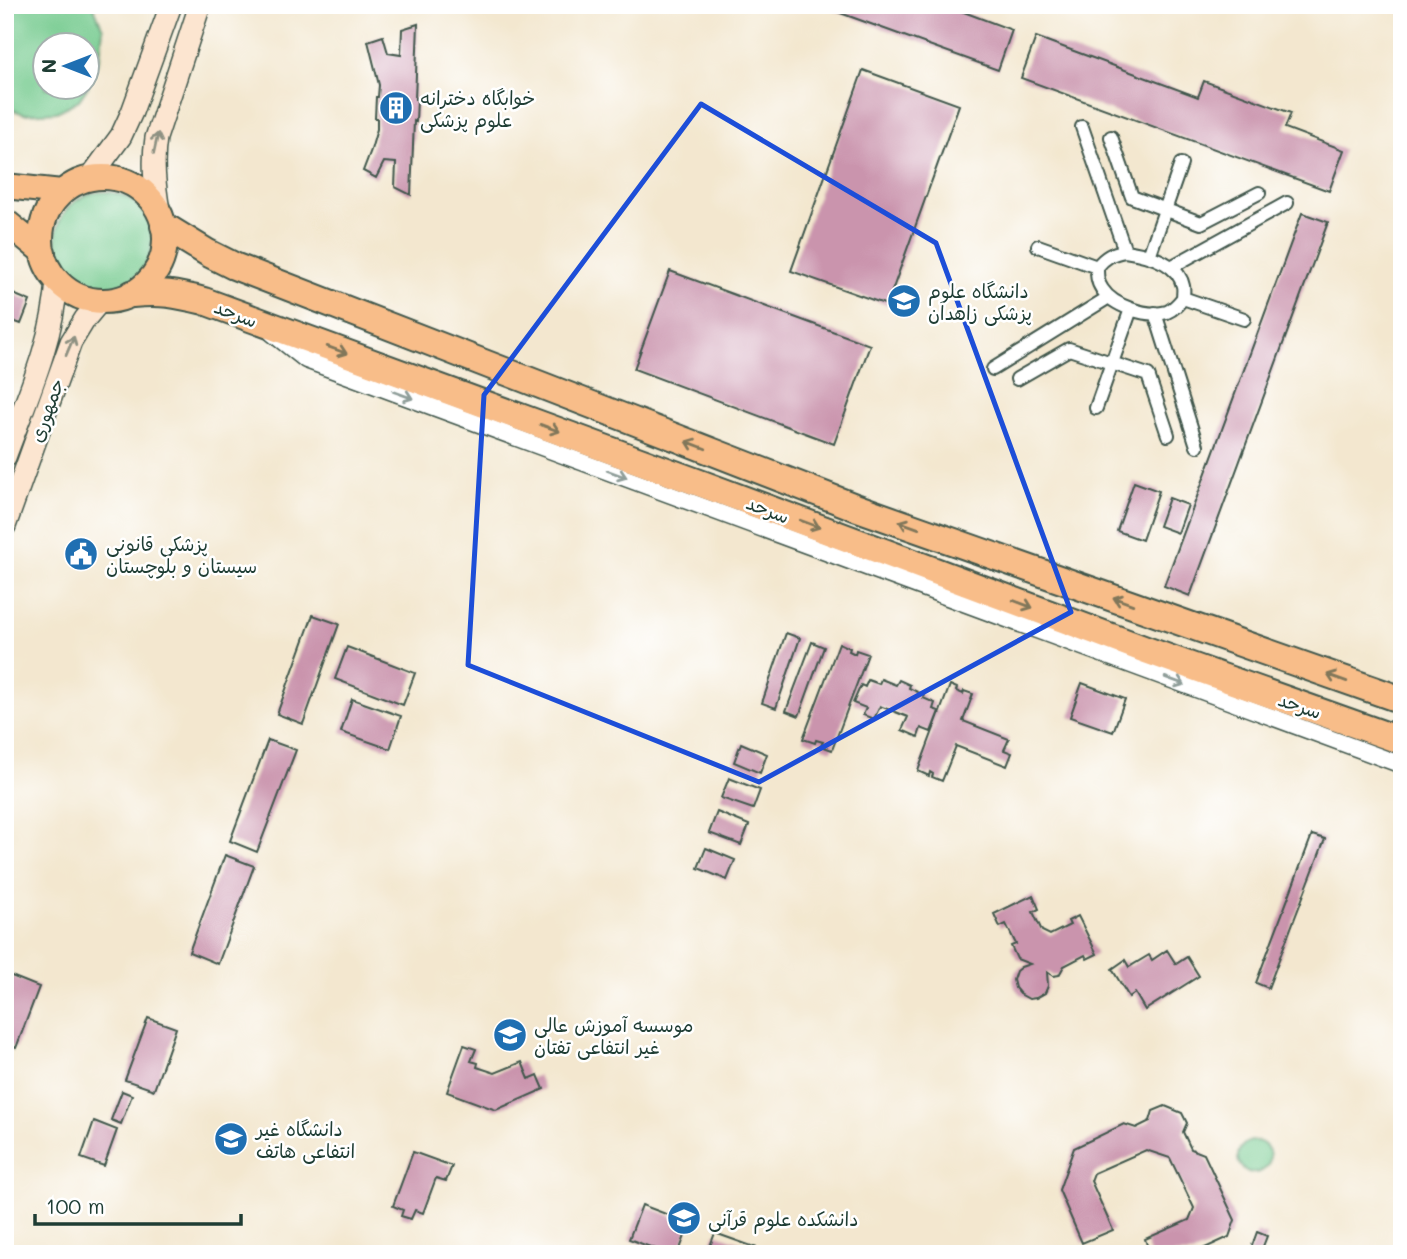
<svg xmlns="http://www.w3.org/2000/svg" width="1407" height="1259" font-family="Mali,'Playpen Sans Arabic',sans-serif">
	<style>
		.green { fill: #75ca8e; stroke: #4a8461; stroke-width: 2 }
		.building { fill: #ca94ad }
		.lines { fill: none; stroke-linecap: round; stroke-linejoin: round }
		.pedestrian-casing { stroke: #3f564b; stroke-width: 16 }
		.minor-casing { stroke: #3f564b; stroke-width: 19 }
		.secondary-casing { stroke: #3f564b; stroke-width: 24 }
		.primary-casing { stroke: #3f564b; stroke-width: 28 }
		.trunk-casing { stroke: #3f564b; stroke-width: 30 }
		.pedestrian { stroke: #fff; stroke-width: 12 }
		.minor { stroke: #fff; stroke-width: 16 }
		.secondary { stroke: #fce5d0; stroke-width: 21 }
		.primary { stroke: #f8bd89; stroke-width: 24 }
		.trunk { stroke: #f8bd89; stroke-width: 26 }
		.oneway { stroke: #8e9182 }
		.oneway2 { stroke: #81775a }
		.oneway3 { stroke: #8f9e9a }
		.marked { fill: none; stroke: #1d4ed8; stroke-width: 5; stroke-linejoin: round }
		.labels { text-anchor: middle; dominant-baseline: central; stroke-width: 5; stroke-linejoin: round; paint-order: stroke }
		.poi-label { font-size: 19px; fill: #1f3d34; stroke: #fff; text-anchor: start }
		.street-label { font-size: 19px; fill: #1f3d34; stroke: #fff }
	</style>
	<rect width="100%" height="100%" fill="#fff"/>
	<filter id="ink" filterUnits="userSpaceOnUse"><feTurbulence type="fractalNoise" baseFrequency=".0143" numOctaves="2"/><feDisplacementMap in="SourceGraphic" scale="14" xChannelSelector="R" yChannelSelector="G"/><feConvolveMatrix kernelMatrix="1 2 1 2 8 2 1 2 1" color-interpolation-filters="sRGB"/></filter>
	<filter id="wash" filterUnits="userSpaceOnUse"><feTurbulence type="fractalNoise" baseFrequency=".00686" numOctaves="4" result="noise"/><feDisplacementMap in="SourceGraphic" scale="28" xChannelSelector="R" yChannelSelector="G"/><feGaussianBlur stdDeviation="1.57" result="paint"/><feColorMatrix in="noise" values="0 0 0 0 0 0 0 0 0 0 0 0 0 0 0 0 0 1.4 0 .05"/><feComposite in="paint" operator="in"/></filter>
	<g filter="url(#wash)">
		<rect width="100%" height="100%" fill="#f3e7cf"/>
		<path class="green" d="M5,5H93L103,29L100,57L88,87V46H46V88H87L79,100L57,112L24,114L5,107Z
			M56 240a48 48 0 1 1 96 0a48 48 0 1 1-96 0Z
			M1238 1157a16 16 0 1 1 32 0a16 16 0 1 1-32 0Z"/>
		<g id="blocks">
			<path class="building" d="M945,5L1012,30L998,70L821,6Z
				M418,24L415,99H417L416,122L414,121L411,195L395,187L396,163L384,162L376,178L363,171L371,150L377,129V118H375L376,97H378L379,85L368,41L383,36L388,53L401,55L402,29Z
				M1036,37L1198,97L1204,81L1291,113L1285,128L1344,150L1329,191L1021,78Z
				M863,70L959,105L887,305L791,271Z
				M1302,213L1328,222L1190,596L1164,586Z
				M670,271L870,345L834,444L634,369Z
				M6,291L30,301L21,324L5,318Z
				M1134,482L1159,491L1142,540L1117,531Z
				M1169,498L1188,505L1178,533L1159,526Z
				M313,615L339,624L303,724L277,714Z
				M786,633L800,638L776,708L762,703Z
				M812,642L824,647L799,716L786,711Z
				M839,643L850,648L849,651L855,654L856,650L868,654L832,750L821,746L823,742L816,740L815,743L803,739Z
				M347,647L415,673L403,705L335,679Z
				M881,679L896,685L899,680L910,685L909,688L924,695L923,698L935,703L933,709L939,711L931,732L921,728L918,737L902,730L908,717L880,706L874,719L863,715L866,708L853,703L861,685L865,687L868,680L879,684Z
				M1082,683L1125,699L1113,732L1070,717Z
				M950,685L957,688L956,691L963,694L964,691L973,694L963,721L1009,739L1004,750L1012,753L1007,766L956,746L942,781L932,777L933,774L930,772L929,776L918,771Z
				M352,699L401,716L390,749L341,732Z
				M268,740L296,750L257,852L230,841Z
				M741,743L767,754L760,773L734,762Z
				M729,778L760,790L753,809L721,798Z
				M717,812L749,825L741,845L709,833Z
				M1312,835L1325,839L1268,988L1256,983Z
				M706,848L735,860L727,880L698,868Z
				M225,855L254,866L218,964L189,952Z
				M1033,895L1039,909L1033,912L1042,931L1050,935L1070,925L1068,921L1078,916L1097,954L1087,959L1085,955L1064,966L1059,975L1053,976L1047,972L1048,986L1045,993L1036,998L1029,999L1020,994L1015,988L1013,980L1016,971L1021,967L1030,964L1017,959L1011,946L1016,944L1006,924L1000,927L994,914Z
				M1167,950L1176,964L1187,957L1199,976L1145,1010L1135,993L1129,997L1112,969L1125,960L1129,967L1149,955L1152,960Z
				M9,975L39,987L16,1048L5,1044V985Z
				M148,1018L176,1028L154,1090L125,1080Z
				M464,1045L476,1049L471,1061L478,1063L477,1067L495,1073L522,1062L529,1079L538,1075L544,1089L496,1110L447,1092Z
				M122,1091L132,1095L121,1124L111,1120Z
				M1165,1106L1182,1113L1187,1123L1183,1132L1191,1149L1204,1154L1235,1220L1229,1237L1192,1254H1150L1145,1239L1189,1220L1194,1208L1170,1158L1146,1150L1094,1173L1091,1181L1113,1230L1082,1243L1059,1190L1074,1148L1124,1124L1136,1128L1150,1121L1153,1111Z
				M94,1121L117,1130L104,1166L81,1158Z
				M413,1152L452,1166L446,1181L436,1178L423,1213L415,1210L411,1219L401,1216L403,1210L393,1206Z
				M642,1205L690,1223L678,1254H669L629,1239Z
				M1257,1232L1267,1236L1260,1254H1249Z
				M715,1233L771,1253V1254H707Z"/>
		</g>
	</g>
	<g filter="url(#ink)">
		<use href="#blocks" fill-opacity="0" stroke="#3f564b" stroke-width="2"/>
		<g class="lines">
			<g class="pedestrian-casing">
				<path id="pedestrian" d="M1082,127L1125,251
					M1111,137L1132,197L1201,223L1259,193
					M1038,246L1097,267
					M1125,251C1146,254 1178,262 1183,286C1184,290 1183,294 1183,298C1178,304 1174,309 1167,312C1147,318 1113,306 1102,289C1097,282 1097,275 1097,267C1105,257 1112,253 1125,251Z
					M1149,256L1181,164
					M1171,267L1287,203
					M1183,298L1244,319
					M1155,313L1197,446
					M993,369L1109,297
					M1017,379L1069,349L1148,375L1168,435
					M1096,408L1131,309"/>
			</g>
			<g class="minor-casing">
				<path id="minor" d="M272,333L306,360L1402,765"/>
			</g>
			<g class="secondary-casing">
				<path id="secondary" d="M90,178L121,136L132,112L171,5
					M159,211C155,186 152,163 156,138L200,5
					M5,457C26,400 53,342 57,281
					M5,526L71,342L85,319L100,301"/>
			</g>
			<g class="primary-casing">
				<path id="primary" d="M41 239a62 62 0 1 1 124 0a62 62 0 1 1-124 0Z
					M5,186L62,192
					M5,221L43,252"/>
			</g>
			<g class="trunk-casing">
				<path id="trunk" d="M164,226L208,253L234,266L855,507L1402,700
					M132,294C161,291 176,294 204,301L705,485L1146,650L1402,741"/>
			</g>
			<use href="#pedestrian" class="pedestrian"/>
			<use href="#minor" class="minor"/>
			<use href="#secondary" class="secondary"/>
			<use href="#primary" class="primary"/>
			<use href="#trunk" class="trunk"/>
		</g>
		<defs><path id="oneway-shaft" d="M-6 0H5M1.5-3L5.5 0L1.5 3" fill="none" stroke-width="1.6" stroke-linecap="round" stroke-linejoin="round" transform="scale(1.75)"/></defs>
		<g class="oneway">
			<use href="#oneway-shaft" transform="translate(156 143) rotate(-78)"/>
			<use href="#oneway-shaft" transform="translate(70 346) rotate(-67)"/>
		</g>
		<g class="oneway2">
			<use href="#oneway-shaft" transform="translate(337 350) rotate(20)"/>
			<use href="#oneway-shaft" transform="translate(550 428) rotate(20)"/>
			<use href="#oneway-shaft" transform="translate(696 445) rotate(-159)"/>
			<use href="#oneway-shaft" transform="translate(810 524) rotate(21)"/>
			<use href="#oneway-shaft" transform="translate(909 525) rotate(-160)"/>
			<use href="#oneway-shaft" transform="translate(1123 601) rotate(-160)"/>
			<use href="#oneway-shaft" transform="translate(1023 604) rotate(21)"/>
			<use href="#oneway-shaft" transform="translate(1337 678) rotate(-160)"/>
		</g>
		<g class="oneway3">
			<use href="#oneway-shaft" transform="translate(403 395) rotate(20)"/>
			<use href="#oneway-shaft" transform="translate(617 474) rotate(20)"/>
			<use href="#oneway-shaft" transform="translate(1175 681) rotate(20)"/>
		</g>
	</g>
	<path class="marked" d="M701,104L936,243L1071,612L759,782L468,665L484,395Z"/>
	<defs>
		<g id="building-disc" transform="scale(1.75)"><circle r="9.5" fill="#1f6fb2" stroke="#fff"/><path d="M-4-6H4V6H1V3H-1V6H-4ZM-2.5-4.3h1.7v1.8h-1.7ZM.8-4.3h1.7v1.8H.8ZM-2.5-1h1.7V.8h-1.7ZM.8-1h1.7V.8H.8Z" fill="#fff"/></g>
		<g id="university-disc" transform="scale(1.75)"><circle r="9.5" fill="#1f6fb2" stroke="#fff"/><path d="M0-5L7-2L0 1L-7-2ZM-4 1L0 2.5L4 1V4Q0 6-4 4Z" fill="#fff"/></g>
		<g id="civic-disc" transform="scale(1.75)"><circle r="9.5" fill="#1f6fb2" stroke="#fff"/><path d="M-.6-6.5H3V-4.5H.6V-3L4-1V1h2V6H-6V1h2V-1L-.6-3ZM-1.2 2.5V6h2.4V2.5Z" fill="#fff"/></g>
	</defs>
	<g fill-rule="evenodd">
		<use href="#building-disc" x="396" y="108"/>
		<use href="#university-disc" x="904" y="301"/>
		<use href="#civic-disc" x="81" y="554"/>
		<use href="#university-disc" x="510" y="1035"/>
		<use href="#university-disc" x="231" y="1139"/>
		<use href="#university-disc" x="684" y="1218"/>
	</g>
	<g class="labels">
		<g class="poi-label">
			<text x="420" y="97">خوابگاه دخترانه<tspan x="420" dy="22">علوم پزشکی</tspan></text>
			<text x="928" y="290">دانشگاه علوم<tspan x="928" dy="22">پزشکی زاهدان</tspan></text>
			<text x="106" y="543">پزشکی قانونی<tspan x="106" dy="22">سیستان و بلوچستان</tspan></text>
			<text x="534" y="1024">موسسه آموزش عالی<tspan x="534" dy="22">غیر انتفاعی تفتان</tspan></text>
			<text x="256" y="1128">دانشگاه غیر<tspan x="256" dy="22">انتفاعی هاتف</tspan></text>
			<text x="708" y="1218">دانشکده علوم قرآنی</text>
		</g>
		<g class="street-label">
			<text transform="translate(236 313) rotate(21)">سرحد</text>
			<text transform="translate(46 410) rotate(-70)">جمهوری</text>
			<text transform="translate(768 509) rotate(21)">سرحد</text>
			<text transform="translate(1300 705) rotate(19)">سرحد</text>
		</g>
	</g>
	<rect width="1407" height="1259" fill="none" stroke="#fff" stroke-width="28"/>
	<g transform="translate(66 66) rotate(270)"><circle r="33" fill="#ffffff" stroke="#a5b1ae" stroke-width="2"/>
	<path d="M0-5L12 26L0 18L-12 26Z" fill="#1f6fb2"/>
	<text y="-10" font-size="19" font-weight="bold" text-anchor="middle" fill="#1f3d34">N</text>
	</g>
	<path d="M35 1214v10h206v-10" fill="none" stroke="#1f3d34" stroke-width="3.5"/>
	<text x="46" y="1214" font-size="21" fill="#1f3d34" stroke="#ffffff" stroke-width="5" paint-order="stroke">100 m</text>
</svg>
